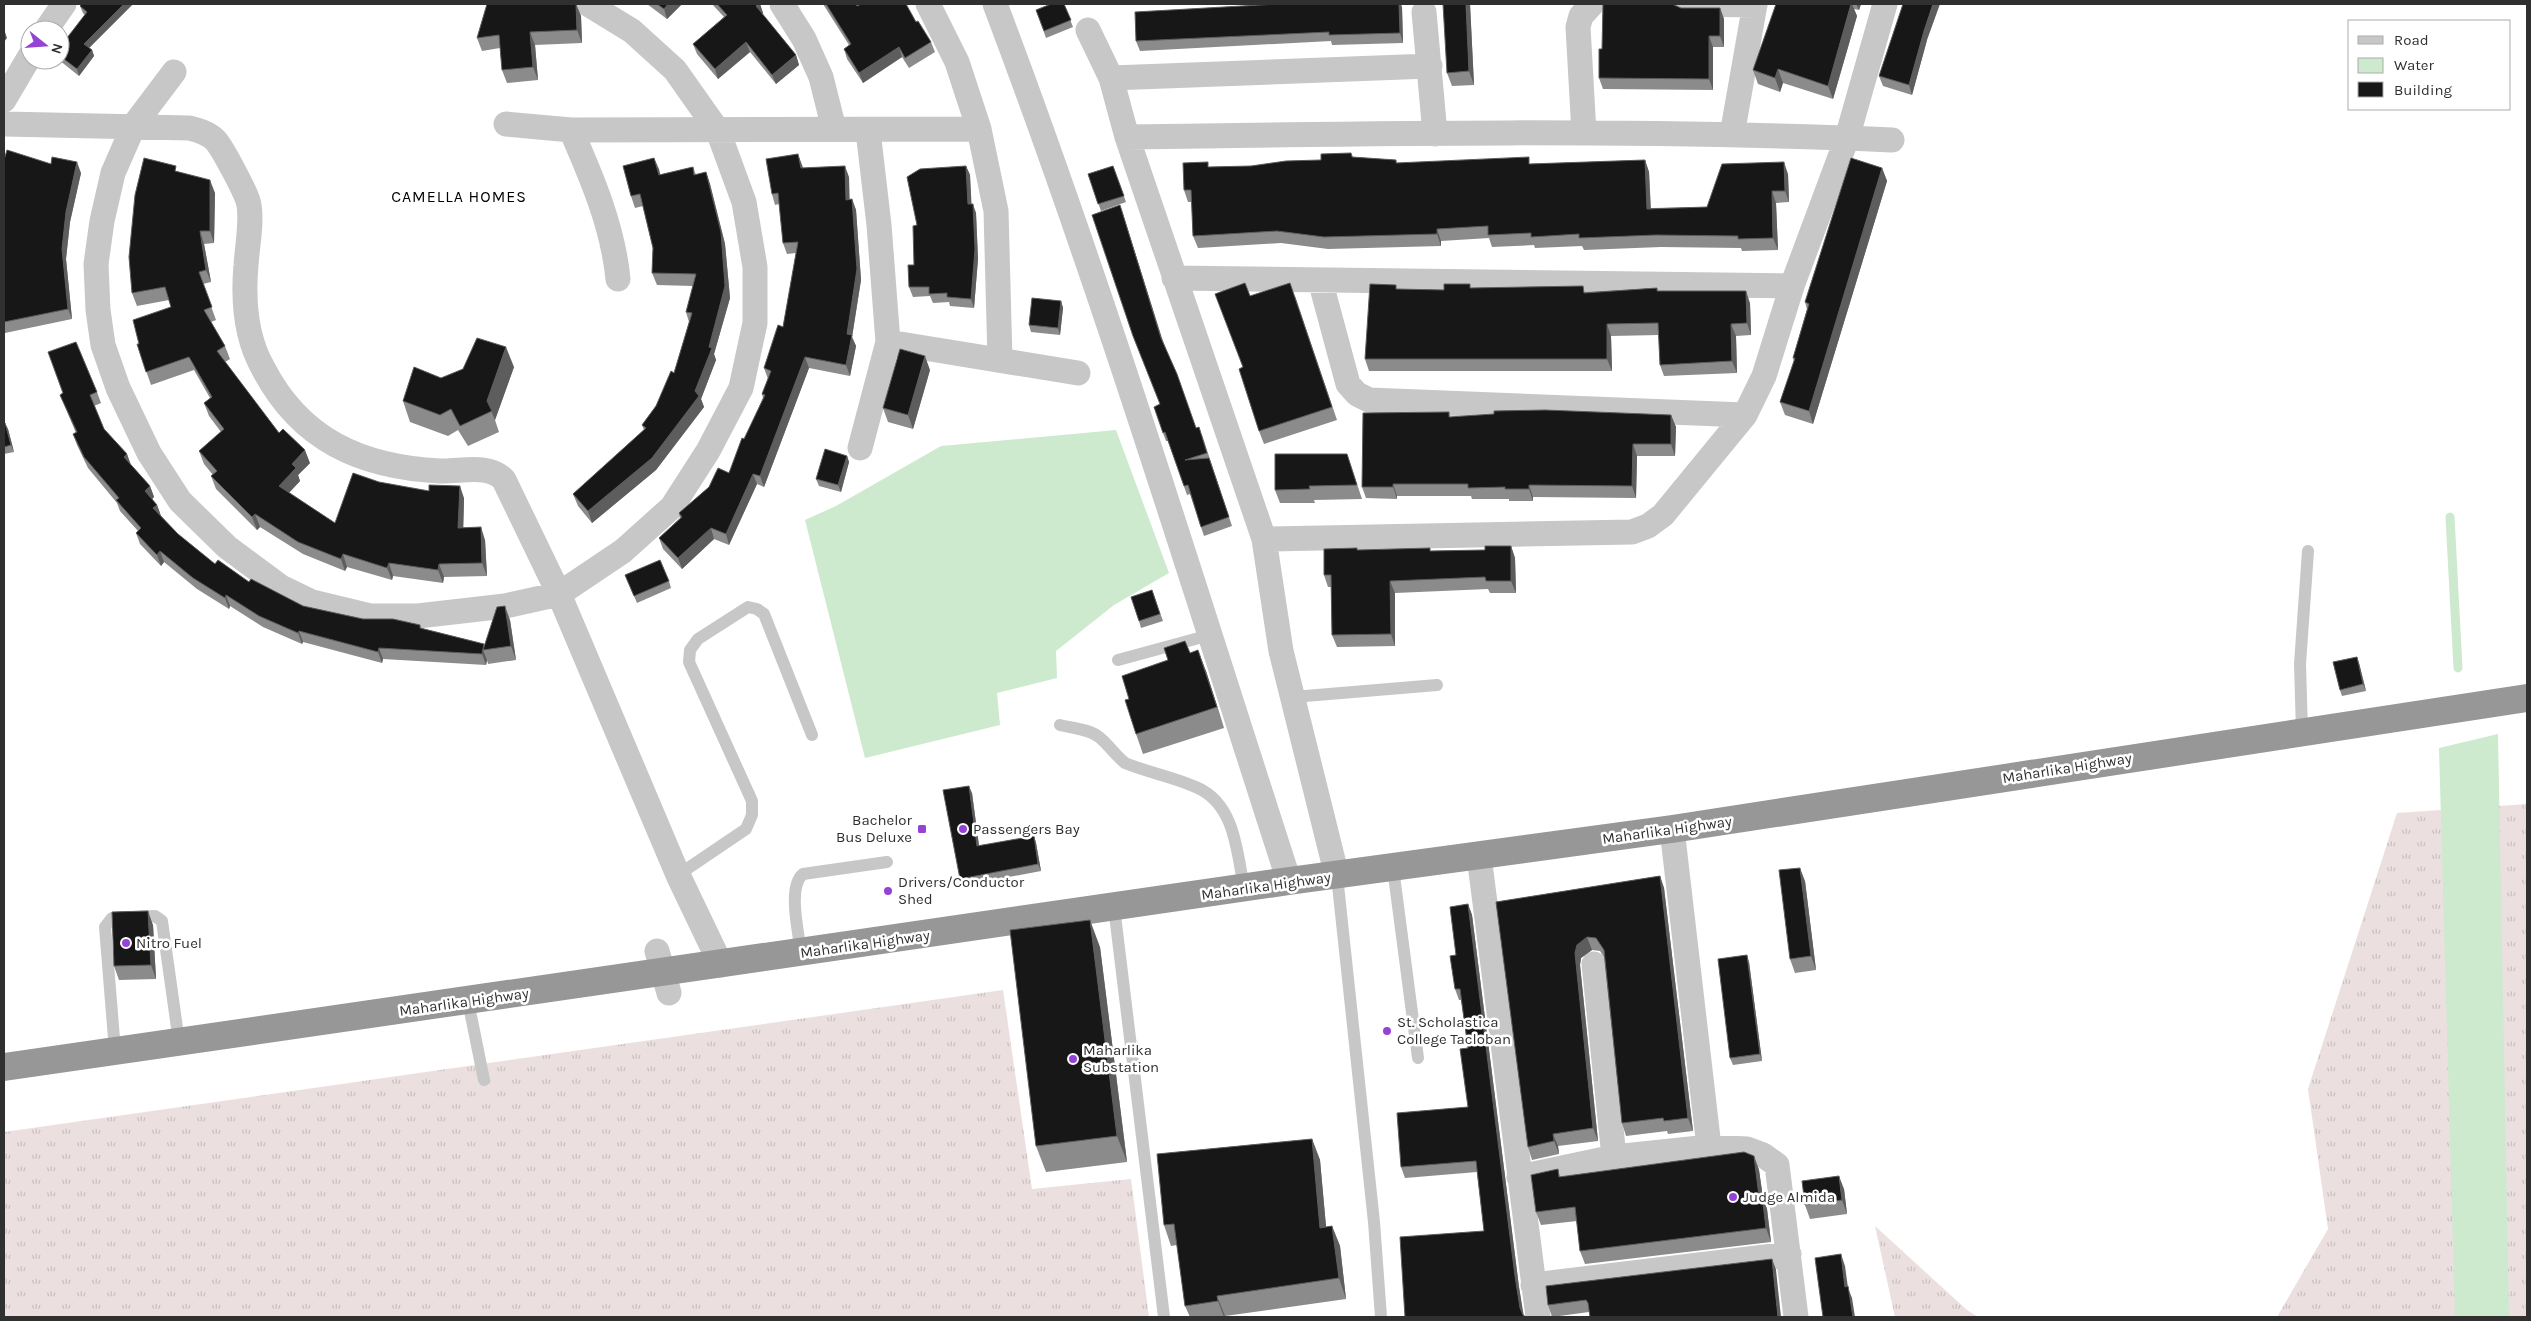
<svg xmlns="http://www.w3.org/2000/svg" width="2531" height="1321" font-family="Karla,sans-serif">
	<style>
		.grass { fill: url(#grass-tufts) }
		.water { fill: #cde9ce }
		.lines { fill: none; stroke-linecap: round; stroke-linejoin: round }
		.stream { stroke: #cde9ce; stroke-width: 9 }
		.lane { stroke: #c7c7c7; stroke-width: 12 }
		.street { stroke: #c7c7c7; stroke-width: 25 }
		.highway { stroke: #979797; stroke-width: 28 }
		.wall { fill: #8b8b8b }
		.shaded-wall { fill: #5d5d5d }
		.building { fill: #171717; stroke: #5d5d5d }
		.poi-dot { fill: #9444d5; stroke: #fff; stroke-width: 2 }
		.labels { text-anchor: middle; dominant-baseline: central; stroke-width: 5; stroke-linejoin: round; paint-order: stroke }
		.street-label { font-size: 15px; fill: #303030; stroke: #fff }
		.poi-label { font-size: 15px; fill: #303030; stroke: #fff; text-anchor: start }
		.neighbourhood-label { font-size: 16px; letter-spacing: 1px; fill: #000; stroke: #fff }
	</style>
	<defs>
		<pattern id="grass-tufts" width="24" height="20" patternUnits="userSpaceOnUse" patternTransform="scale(1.25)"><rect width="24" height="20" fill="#ebe0df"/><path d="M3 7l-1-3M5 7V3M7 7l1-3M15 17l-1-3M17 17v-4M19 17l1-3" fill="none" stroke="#cac0c0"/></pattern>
	</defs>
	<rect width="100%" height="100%" fill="#fff"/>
	<path class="grass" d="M2527,804V1317H2277L2328,1229L2308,1089L2397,813Z
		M1003,990L1032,1189L1131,1179L1149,1317H4V1132Z
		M1875,1226L1967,1310L1978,1317H1895Z"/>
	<path class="water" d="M1116,430L1169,573L1114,605L1056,651L1057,678L997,693L1000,725L865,758L805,520L836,506L941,446Z
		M2498,734L2509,1317H2455L2439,748Z"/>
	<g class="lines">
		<path class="stream" d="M2450,517L2458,668"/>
		<path class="lane" d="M1118,660L1210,635
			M1293,697L1437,685
			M1060,725C1072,728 1089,729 1099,737C1109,745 1115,755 1125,763C1149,773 1175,777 1198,788C1235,805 1237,852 1244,888
			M2302,732L2300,664L2308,551
			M1393,868L1418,1058
			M678,875L746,829L752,815V801L689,662L690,650L698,639L748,607L757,609L764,614L812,735
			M1337,876L1374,1222L1381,1317
			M1114,907L1164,1317
			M801,953C799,934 787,887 803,874L887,862
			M468,1001L484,1080
			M115,1051L105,927L112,918L155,916L162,921L179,1042"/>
		<path class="street" d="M782,4L804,39L821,77L834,129
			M928,4L957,62L979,129L996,211L1000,360
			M995,4C1104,292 1194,588 1289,881
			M1685,4L1755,5
			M1424,12L1435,134
			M46,30L64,4
			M1088,30L1111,78L1127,137L1264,539L1281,651L1337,876
			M174,72L134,125L113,173L102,221L96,264L98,310L103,345L118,388L149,453L180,501L227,547L281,587L312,602L370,616H418L505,606L559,594L623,551L672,507L708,451L741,388L755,323V267L744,202L718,131L675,70L632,31L588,4
			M1111,78L1430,66
			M4,100L30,56
			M4,124L189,128C198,130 209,133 216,141C223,149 245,191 248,201C253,217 247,248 246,265C243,299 246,338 263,368C300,440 361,467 440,471C460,472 490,463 504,480L559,594L678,875L721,965
			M506,124L571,130L979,129
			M571,130C592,178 613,227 618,279
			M1584,133L1578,27L1581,16L1592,4
			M1732,135L1755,4
			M1127,137C1382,133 1637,129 1892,140
			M1174,278L1792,286
			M1320,280L1348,384L1357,394L1369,400L1745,415
			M888,342L1078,373
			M860,448L888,342L879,225L868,131
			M1264,539L1632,532L1648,526L1663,515L1745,415L1764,376L1792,286L1847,138L1885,4
			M1672,829L1709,1147
			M1479,856L1538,1317
			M657,951L669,993
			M1594,964L1614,1157
			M1519,1177L1614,1157L1709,1147L1747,1149L1763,1155L1777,1165L1796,1317
			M1533,1285L1789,1254"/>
		<path class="highway" d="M4,1067L1289,881L1672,829L2527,698"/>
	</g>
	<path class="wall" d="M82,4H133L89,48L92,50L94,56L79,76L59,60H60V47L85,15L83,13L80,6Z
		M576,4L581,16L582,43L535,45L538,80L507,83L502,70L500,48L482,51L477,38Z
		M647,4H682L667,19Z
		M712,4H760L763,13L762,14L796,55L799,65L776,84L750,52L718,79L697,54L693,44L724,17Z
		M823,4H856L857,6L916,22L931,42L935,52L909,68L902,57L863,83L847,59L844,49L849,45Z
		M1064,4L1073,27L1046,38L1036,10Z
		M1470,4L1474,85L1452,86L1447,73Z
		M1776,4H1861L1859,10L1854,9L1857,16L1833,99L1783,83L1780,92L1758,84L1753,70Z
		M1402,7L1403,43L1332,45L1331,41L1140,51L1136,41Z
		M1681,8H1720L1724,19V47H1713V90L1603,89L1599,78L1602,49Z
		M1927,40L1912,95L1883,86L1879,76Z
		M1351,153L1353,157L1396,160L1397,163L1531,164L1645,160L1649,172L1651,208L1707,207L1788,174L1789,202L1776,203L1778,250L1742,251L1741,248L1661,247L1584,250L1582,246L1535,248L1534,245L1492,247L1489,238L1441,241V246L1328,249L1281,243L1198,248L1193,236L1192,202H1188L1184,190L1210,167L1251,166L1321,160Z
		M654,158L660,175L693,167L696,175L706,172L710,184L725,244L730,298L714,354L716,360L701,399L704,407L656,470L592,523L578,506L573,494L644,430L642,425L656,406L674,373L689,322L686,312L693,286L657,285L652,273L653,248L643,206L635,208L631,196Z
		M4,160L81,173L70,222L66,259L72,319L5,333L4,330Z
		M802,165L803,168L849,177V200L852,199L856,210L861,280L852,337L856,346L850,376L809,368L764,487L757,484L729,545L714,539L682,569L663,549L659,538L680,518L679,513L729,473L763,398L762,394L768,379L764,368L783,327L796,253L787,254L783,243L779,204L775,205L772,194Z
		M966,166L970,175L971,204L976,213L978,259L974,308L950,306L949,302L933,303L930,296L913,297L909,287L914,265L917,225Z
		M1113,166L1126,202L1101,211L1088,174Z
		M1882,168L1887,181L1813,424L1785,415L1780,402L1794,361L1793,358L1807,309L1805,302Z
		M178,172L215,193L214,243L204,244L211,282L203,284L216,320L211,322L225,346L230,359L225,362L279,433L310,463L298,475L300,481L289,493L335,523L379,482L464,498L463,528L485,540L487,576L444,577L443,583L393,576L392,580L347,567L345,571L303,554L260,527L257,530L216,489L211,476L213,475L204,464L199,451L221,432L209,416L204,403L210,398L194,370L151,385L137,344H139L171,307L169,300L137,306L132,293Z
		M1120,205L1163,341L1196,428L1202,435L1232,526L1204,536L1190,494L1187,495L1168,441H1166L1163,433L1160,404Z
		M1471,288L1586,292L1657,288L1658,291L1750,303L1751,335L1736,336L1737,373L1664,376L1660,365L1659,335L1611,336L1612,371H1369L1365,359L1398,289L1444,290Z
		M1250,296H1295L1337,420L1264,444L1259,431L1243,367Z
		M1061,301L1063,308L1060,335L1031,332L1029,325Z
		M514,367L495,420L499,432L468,446L458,430L448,436L410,422L403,401L441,378Z
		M930,370L913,429L888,422L883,408Z
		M97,392L101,403L94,406L104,429L127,454L130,464L150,486L154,497L152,499L157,505L161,516L178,534L215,564L249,582L303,606L363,619L420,625L421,628L484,644V645L510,620L516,660L488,664L487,660L486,665L383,659L382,663L303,642L302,644L263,627L230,606L229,609L197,589L164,562L161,566L140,544L136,533L138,531L120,511L117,503L88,468L77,445L73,434L76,433L60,395L63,393Z
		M1449,412L1450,417L1671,415L1676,427L1675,456H1637L1636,498L1533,497V501H1509V499H1472L1471,496H1397V499L1366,498L1362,487Z
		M4,423L8,429L14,452L4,454Z
		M1347,454L1362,499L1314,500L1315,503H1280L1275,490Z
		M847,456L849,462L841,492L819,486L816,479Z
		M1511,546L1515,558L1516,593H1490L1488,589L1395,593V646L1337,647L1332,635L1331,587H1328L1324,575L1357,548V550L1430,551L1485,550Z
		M625,575L669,581L671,588L637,603Z
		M1152,590L1163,621L1141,628L1139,621Z
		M1190,653L1206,671L1224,728L1143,754L1136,734L1129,699Z
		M2359,663L2366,691L2342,696L2340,690Z
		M972,793L979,846L1034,836L1036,843L1041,871L962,886L960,879Z
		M1660,876L1664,888L1693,1131L1668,1134L1667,1131L1626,1136L1622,1123L1604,957L1600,951L1592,950L1581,958L1580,965L1598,1141L1558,1146L1559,1154L1532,1160L1528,1147L1496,902Z
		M1805,881L1816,970L1795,973L1790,959Z
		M1468,904L1472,915L1519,1287L1523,1315L1405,1317L1484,1231L1477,1172L1405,1178L1401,1167L1468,1107V1048L1461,1000H1459L1455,989L1456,955Z
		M153,925L156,979L119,980L114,966Z
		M1100,947L1127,1162L1046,1172L1036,1146Z
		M1749,962L1762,1061L1733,1065L1730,1058Z
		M1312,1139L1320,1160L1326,1227L1332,1226L1340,1246L1346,1299L1225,1316V1317H1190L1185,1306L1177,1245L1171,1246L1164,1225Z
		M1754,1156L1759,1170L1763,1198L1767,1209L1771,1242L1585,1264L1580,1251L1577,1221L1541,1225L1536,1212L1558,1169L1560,1177Z
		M1844,1189L1847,1214L1810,1219L1805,1205Z
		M1772,1259L1776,1270L1589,1312L1552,1317L1548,1305Z"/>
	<path class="shaded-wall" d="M124,4H133L87,50L84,44Z
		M576,4L581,16L582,43L577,30Z
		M668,4H682L667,19L664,9Z
		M758,4H760L763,13L759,16L756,6Z
		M1399,4H1401L1402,7L1403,43L1400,33Z
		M1466,4H1470L1474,85L1469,71Z
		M1851,4H1852L1857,16L1833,99L1828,86Z
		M1856,4H1861L1859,10Z
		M1933,4H1940L1927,40L1912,95L1909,85L1924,31Z
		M1720,8L1724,19V47L1720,36Z
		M4,29L7,38L4,42Z
		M530,32L535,45L538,80L533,67Z
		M1709,36L1713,47V90L1709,79Z
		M746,42L750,52L718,79L715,69Z
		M899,47L902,57L863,83L859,73Z
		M92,50L94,56L79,76L77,69Z
		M796,55L799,65L776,84L772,75Z
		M1778,69L1783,83L1780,92L1775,78Z
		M798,154L802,165L805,179L801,168Z
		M654,158L659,169L663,187L659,175Z
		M1645,160L1649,172L1651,220L1647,209Z
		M77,162L81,173L70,222L66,259L72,319L68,309L62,249L66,212Z
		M1784,162L1788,174L1789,202L1785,191Z
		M845,166L849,177L850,211L846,200Z
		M966,166L970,175L972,213L968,204Z
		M1882,168L1887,181L1813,424L1809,411Z
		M706,172L710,184L725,244L730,298L714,354L716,360L701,399L704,407L656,470L592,523L588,511L695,391L709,347Z
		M210,180L215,193L214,243L210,231Z
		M1772,191L1776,203L1778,250L1773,238Z
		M852,199L856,210L861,280L852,337L856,346L850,376L846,365Z
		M973,204L976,213L978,259L974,308L971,299Z
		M1120,205L1123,214L1164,346L1161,338Z
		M1437,229L1441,241V246L1437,234Z
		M200,231L204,244L211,282L206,270Z
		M1746,291L1750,303L1751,335L1747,323Z
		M1061,301L1063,308L1060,335L1058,328Z
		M1607,324L1611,336L1612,371L1607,359Z
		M1731,324L1736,336L1737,373L1732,361Z
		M506,347L514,367L495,420L487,401Z
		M925,356L930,370L913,429L908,415Z
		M805,357L809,368L764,487L760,476Z
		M1671,415L1676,427L1675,456L1671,444Z
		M5,423L8,429L14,452L11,445Z
		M1633,444L1637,456L1636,498L1632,486Z
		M305,450L310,463L298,475L300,481L283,499L279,486L292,464Z
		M127,454L131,465L124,457Z
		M847,456L849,462L841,492L838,485Z
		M753,474L757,484L729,545L726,534Z
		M1393,484L1397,496V499L1393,487Z
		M1529,485L1533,497V501L1529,489Z
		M150,486L154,497L149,502L145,491Z
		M460,486L464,498L463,541L458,528Z
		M157,505L161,516L153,508Z
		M255,514L260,527L257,530L252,517Z
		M481,527L485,540L487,576L482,563Z
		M711,528L714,539L682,569L678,558Z
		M1511,546L1515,558L1516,593L1511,581Z
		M160,551L164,562L161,566L157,555Z
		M343,554L347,567L345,571L341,559Z
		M389,563L393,576L392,580L387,568Z
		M439,564L444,577L443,583L438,570Z
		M1390,581L1395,593V646L1391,634Z
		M226,595L230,606L229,609L225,598Z
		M505,606L510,620L516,660L511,646Z
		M299,631L303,642L302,644L298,633Z
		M484,644L486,649L483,650L487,660L486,665L482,654Z
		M379,648L383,659L382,663L378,652Z
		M1198,650L1206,671L1224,728Z
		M2357,657L2359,663L2366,691L2363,684Z
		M969,786L972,793L980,853L977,846Z
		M1034,836L1036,843L1041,871L1038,864Z
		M1800,868L1805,881L1816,970L1811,956Z
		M1660,876L1664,888L1693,1131L1688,1118Z
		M1468,904L1472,915L1519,1287L1524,1317L1520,1308L1515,1276Z
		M148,911L153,925L156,979L151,965Z
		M1090,920L1100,947L1127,1162L1117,1136Z
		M1587,937L1592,950L1581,958L1580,965L1598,1141L1593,1128L1575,953L1577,945Z
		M1747,955L1749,962L1762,1061L1760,1054Z
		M1553,1134L1558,1146L1559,1154L1554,1141Z
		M1312,1139L1320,1160L1328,1248L1320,1228Z
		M1754,1156L1759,1170L1763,1198L1767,1209L1771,1242L1766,1228L1759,1196Z
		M1839,1176L1844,1189L1847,1214L1842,1200Z
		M1332,1226L1340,1246L1346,1299L1339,1278Z
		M1841,1254L1845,1266L1848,1288L1852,1298L1855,1317H1853L1845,1287Z
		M1772,1259L1776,1270L1781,1317H1778Z
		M1217,1296L1225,1316V1317H1224L1218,1301Z"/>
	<path class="building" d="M82,4H124L84,44L92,50L77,69L60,56V47L87,12L80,6Z
		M487,4H576L577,30L530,32L533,67L502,70L499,35L477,38Z
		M657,4H668L664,9Z
		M717,4H758L756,6L796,55L772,75L746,42L715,69L693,44L727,15Z
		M826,4H856L857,6L861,4H906L916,22L918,21L931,42L905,58L899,47L859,73L844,49L851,44Z
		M1051,4H1064L1071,20L1044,31L1036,10Z
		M1278,4H1399L1400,33L1329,35V32L1136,41L1135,12Z
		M1443,4H1466L1469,71L1447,73Z
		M1603,4H1672L1681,8H1720V36H1709V79L1599,78V49H1602Z
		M1776,4H1851L1828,86L1778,69L1775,78L1753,70Z
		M1903,4H1933L1924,31L1909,85L1879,76Z
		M7,150L51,164L52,157L77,162L66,212L62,249L68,309L4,322V160Z
		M1351,153L1352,157L1396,160V163L1529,157V164L1645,160L1647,209L1707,207L1722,164L1784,162L1785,191H1772L1773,238L1738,239V236L1656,235L1579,238V234L1531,237V233L1488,235V226L1437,229V234L1324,237L1277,231L1193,236L1191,190H1184L1183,163L1208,162V167L1251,166L1286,161L1321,160V154Z
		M798,154L801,168L845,166L846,200L852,199L857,269L847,334L852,335L846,365L805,357L760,476L753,474L726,534L711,528L678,558L659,538L682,517L679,513L709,487L718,468L729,473L742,438L744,439L765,395L762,394L771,371L764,368L778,325L783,327L798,242L783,243L778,193L772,194L766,159Z
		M144,158L176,166L175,171L210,180V231H200L206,270L199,272L212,307L204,310L225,346L217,351L279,433L283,429L305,450L292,464L296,468L279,486L335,523L353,473L379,482L429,491V485L460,486L458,528L481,527L482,563L439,564L438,570L389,563L387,568L343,554L341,559L298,542L255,514L252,517L211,476L217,471L199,451L224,429L204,403L212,397L189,357L146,372L137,344H139L133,320L171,307L165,287L132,293L129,257L135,195Z
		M654,158L659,175L693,167L694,175L706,172L721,232L725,286L709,347L712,348L695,391L699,396L652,458L588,511L573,494L646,428L642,425L656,406L671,371L674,373L692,313L686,312L696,274L652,273L653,248L640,194L631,196L623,166Z
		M1851,158L1882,168L1809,411L1780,402L1795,358H1793L1809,304L1805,302Z
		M966,166L968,204H973L975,249L971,299L947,297V293L929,294V287H909L908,265H914L913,226L917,225L907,177L920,169Z
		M1113,166L1124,196L1098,204L1088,174Z
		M1120,205L1161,338L1177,374L1196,428L1199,427L1207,453L1185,460L1209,458L1229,517L1201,527L1188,485L1184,486L1165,432L1163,433L1154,407L1160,404L1133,336L1092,215Z
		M1245,283L1250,296L1290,283L1332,407L1259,431L1239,369L1243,367L1215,294Z
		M1370,284L1396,285V289L1444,290V284H1470V288L1583,286L1584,293L1657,288V291H1746L1747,323L1731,324L1732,361L1660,365L1658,323L1607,324V359H1365Z
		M1032,298L1061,301L1058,328L1029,325Z
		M477,338L506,347L487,401L492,411L460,426L451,409L440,415L403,401L414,367L441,378L463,369Z
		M76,342L97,392L90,395L104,429L127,454L124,457L150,486L145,491L157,505L153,508L178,534L215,564L218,560L249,582L251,579L303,606L363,619H393L420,625V628L484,644L482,654L379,648L378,652L299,631L298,633L259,616L226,595L225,598L193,578L160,551L157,555L136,533L141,528L116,500L119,498L84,457L73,434L77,432L60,395L63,393L48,352Z
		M900,349L925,356L908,415L883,408Z
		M1545,410L1671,415V444H1633L1632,486L1529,485V489H1505V487L1468,488V484H1393V487H1362L1363,413L1449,412V417L1494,414V411Z
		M4,423H5L11,445L4,447Z
		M825,449L847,456L838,485L816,479Z
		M1275,454H1347L1357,485L1309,486L1310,489L1275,490Z
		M1485,546H1511V581H1486L1485,577L1390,581L1391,634L1332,635L1331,575H1324V549L1357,548V550L1430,548V551L1485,550Z
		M660,560L669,581L634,596L625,575Z
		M1152,590L1160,614L1139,621L1131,597Z
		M505,606L511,646L483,650L497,607Z
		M1185,641L1190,653L1198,650L1217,707L1136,734L1125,700L1129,699L1122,676L1168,660L1164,648Z
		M2357,657L2363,684L2340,690L2333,662Z
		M969,786L977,846L1034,836L1038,864L960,879L943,790Z
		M1800,868L1811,956L1790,959L1779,870Z
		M1660,876L1688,1118L1664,1121L1663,1118L1622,1123L1604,950L1596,938L1587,937L1577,945L1575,953L1593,1128L1553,1134L1554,1141L1528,1147L1496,902Z
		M1468,904L1515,1276L1520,1308L1523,1315L1526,1317H1405L1400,1237L1484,1231L1476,1161L1401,1167L1397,1113L1468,1107L1460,1049L1468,1048L1460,989H1455L1450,956L1456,955L1450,907Z
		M148,911L151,965L114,966L112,912Z
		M1090,920L1117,1136L1036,1146L1010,930Z
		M1747,955L1760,1054L1730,1058L1718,959Z
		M1312,1139L1320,1228L1332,1226L1339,1278L1217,1296L1218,1301L1185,1306L1174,1224L1164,1225L1157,1154Z
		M1744,1152L1754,1156L1759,1196L1762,1195L1766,1228L1580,1251L1575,1207L1536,1212L1531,1175L1558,1169L1559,1177Z
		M1839,1176L1842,1200L1805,1205L1802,1181Z
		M1841,1254L1845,1287L1848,1286L1853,1317H1823L1815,1258Z
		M1772,1259L1778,1317H1590L1588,1303L1586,1300L1548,1305L1546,1286Z"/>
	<g class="poi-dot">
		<rect x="917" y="824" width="10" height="10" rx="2.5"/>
		<circle cx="963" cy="829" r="5"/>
		<circle cx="888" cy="891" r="5"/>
		<circle cx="126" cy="943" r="5"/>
		<circle cx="1387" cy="1031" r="5"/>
		<circle cx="1073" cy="1059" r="5"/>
		<circle cx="1733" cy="1197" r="5"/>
	</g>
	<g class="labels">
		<g class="street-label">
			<text transform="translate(2067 768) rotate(-9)">Maharlika Highway</text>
			<text transform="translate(1667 830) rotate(-8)">Maharlika Highway</text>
			<text transform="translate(1266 886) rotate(-8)">Maharlika Highway</text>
			<text transform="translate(865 944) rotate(-8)">Maharlika Highway</text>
			<text transform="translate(464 1002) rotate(-8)">Maharlika Highway</text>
		</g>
		<g class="poi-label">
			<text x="912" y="820" text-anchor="end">Bachelor<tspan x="912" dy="17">Bus Deluxe</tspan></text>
			<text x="973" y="829">Passengers Bay</text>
			<text x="898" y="882">Drivers/Conductor<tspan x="898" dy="17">Shed</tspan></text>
			<text x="136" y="943">Nitro Fuel</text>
			<text x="1397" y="1022">St. Scholastica<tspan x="1397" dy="17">College Tacloban</tspan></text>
			<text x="1083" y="1050">Maharlika<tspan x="1083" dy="17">Substation</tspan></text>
			<text x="1743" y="1197">Judge Almida</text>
		</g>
		<g class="neighbourhood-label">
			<text x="459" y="196">CAMELLA HOMES</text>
		</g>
	</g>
	<rect width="2531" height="1321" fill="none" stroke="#303030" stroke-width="10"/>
	<rect x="2348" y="20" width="162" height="90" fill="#ffffff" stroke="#acacac"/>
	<rect x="2358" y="36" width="25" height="8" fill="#c7c7c7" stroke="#acacac"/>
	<text x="2394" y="45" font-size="15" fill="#303030">Road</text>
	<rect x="2358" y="58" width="25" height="15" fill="#cde9ce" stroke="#acacac"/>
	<text x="2394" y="70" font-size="15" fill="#303030">Water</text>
	<rect x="2358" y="82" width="25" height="15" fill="#171717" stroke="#acacac"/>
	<text x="2394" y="95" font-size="15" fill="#303030">Building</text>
	<g transform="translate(45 45) rotate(107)"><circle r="24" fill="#ffffff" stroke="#acacac"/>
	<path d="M0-4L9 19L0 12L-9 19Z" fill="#9444d5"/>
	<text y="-8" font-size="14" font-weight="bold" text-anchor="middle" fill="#303030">N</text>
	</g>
</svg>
